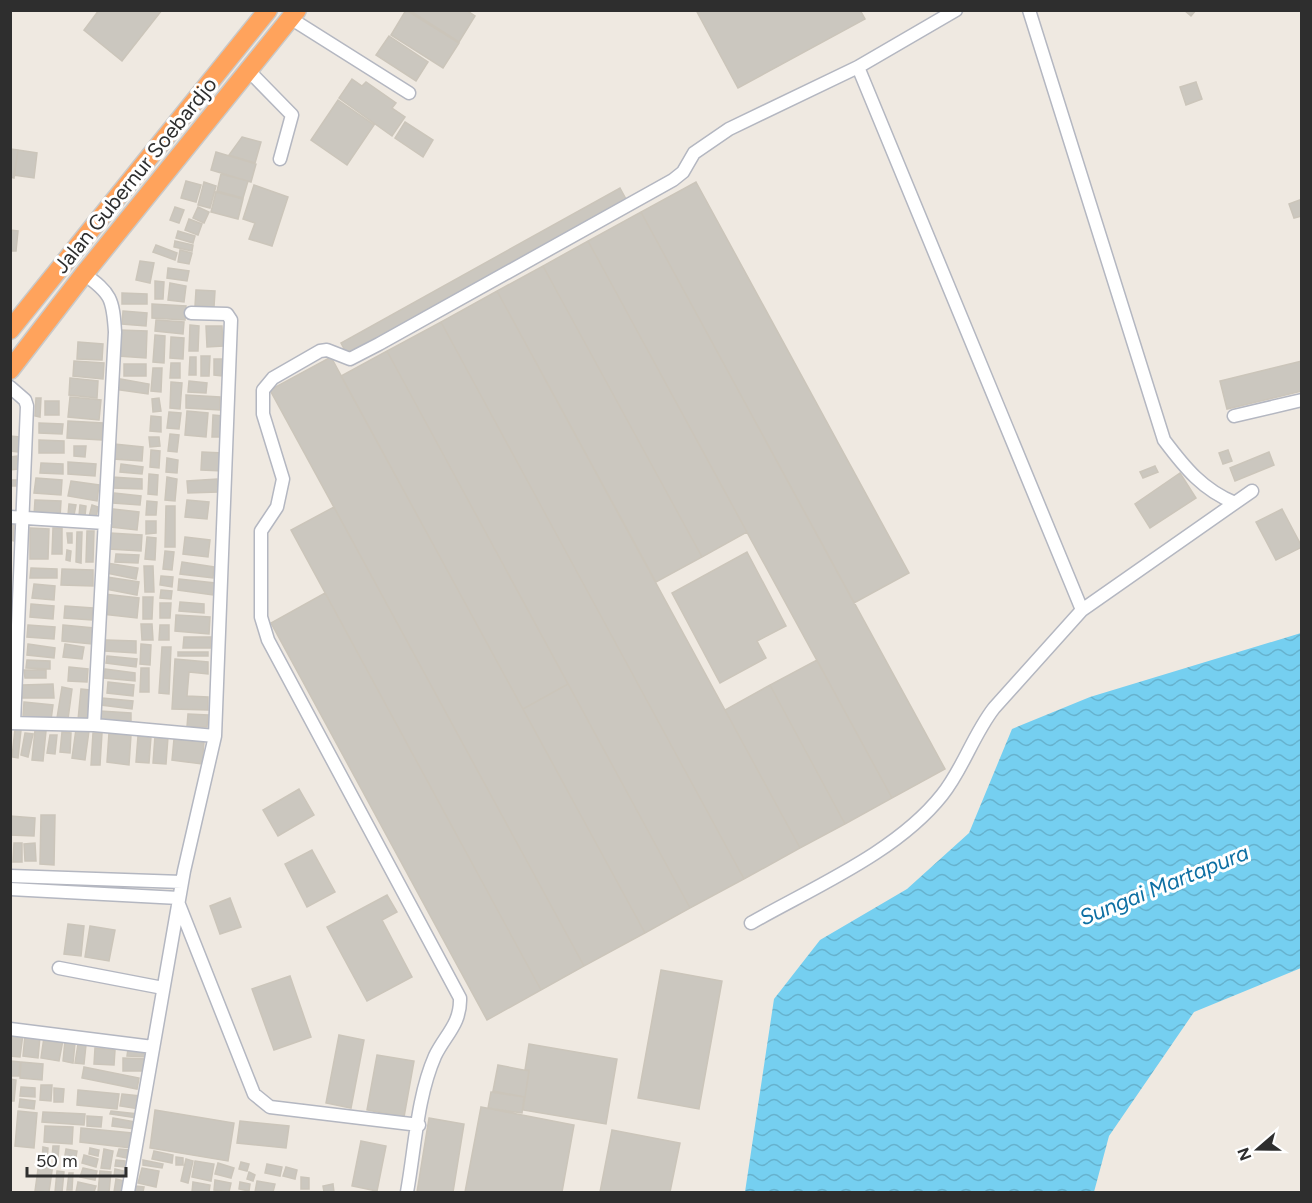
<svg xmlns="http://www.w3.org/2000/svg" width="1312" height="1203" font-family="Figtree,sans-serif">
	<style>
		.water { fill: url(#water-waves) }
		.building { fill: #cbc7bf; stroke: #cbc5ba; stroke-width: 1.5 }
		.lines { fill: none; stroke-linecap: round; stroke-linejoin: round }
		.minor-casing { stroke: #b4b7c1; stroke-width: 15 }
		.highway-casing { stroke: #c9c9c9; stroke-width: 21 }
		.minor { stroke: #fff; stroke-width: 12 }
		.highway { stroke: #ffa35c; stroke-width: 18 }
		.labels { text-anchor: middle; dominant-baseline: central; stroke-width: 6; stroke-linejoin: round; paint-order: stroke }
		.street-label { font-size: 21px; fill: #2e2e2e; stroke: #fff }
		.water-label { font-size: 22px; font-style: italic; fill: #0d6fa3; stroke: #fff }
	</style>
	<defs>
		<pattern id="water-waves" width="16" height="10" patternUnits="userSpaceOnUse" patternTransform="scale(1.5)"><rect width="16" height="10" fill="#75cff0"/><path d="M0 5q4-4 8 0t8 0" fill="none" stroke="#66b2ce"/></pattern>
	</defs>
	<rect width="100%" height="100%" fill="#efe9e1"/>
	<path class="water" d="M1301,633V968L1194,1012L1109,1136L1094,1192H745L774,999L820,940L907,889L969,833L1012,729L1090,697Z"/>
	<path class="building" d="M99,10H162L122,61L84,30Z
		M406,10L459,43L443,68L391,35Z
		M409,10H466L475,16L459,42Z
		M696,10H860L865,19L738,88Z
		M1184,10H1196L1191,16Z
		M389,36L428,62L416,81L376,55Z
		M352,79L362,86L366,82L396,103L392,108L405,117L392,136L339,98Z
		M1196,82L1202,99L1186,105L1180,87Z
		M338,100L374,125L347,165L311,140Z
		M405,122L433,140L423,157L395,138Z
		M242,137L261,142L255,163L229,155Z
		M10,149L18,150L14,178L10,177Z
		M18,150L37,153L34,178L14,175Z
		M216,152L256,164L251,182L211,170Z
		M221,174L248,181L243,198L217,191Z
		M186,181L201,185L196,202L181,198Z
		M204,182L216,186L210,208L198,205Z
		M696,182L909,573L854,603L641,212Z
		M254,185L288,197L272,246L249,239L255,223L243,219Z
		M620,188L627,201L348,356L341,343Z
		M216,192L243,199L238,219L211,212Z
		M1302,199V216L1294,218L1289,204Z
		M175,207L184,210L179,223L170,220Z
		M198,207L209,212L204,223L193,218Z
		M641,212L945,769L892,798L588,241Z
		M189,219L202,224L198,235L185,230Z
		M10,230L18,231L16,251H10Z
		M178,231L195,236L193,243L176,238Z
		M175,241L193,245L192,251L174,247Z
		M588,241L747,532L702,557L543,266Z
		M156,245L177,253L175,260L153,252Z
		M180,250L192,253L189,264L178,262Z
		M140,261L154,263L150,283L136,280Z
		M543,266L702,557L656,582L497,291Z
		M168,268L189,271L187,281L167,278Z
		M155,281L164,282L163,299H155Z
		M170,283L186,286L184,302L168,300Z
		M196,290L215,291L214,307L195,306Z
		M497,291L800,848L744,879L441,322Z
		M122,293L147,294V304H122Z
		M152,304L186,306L185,320L152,318Z
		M123,311L147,313L146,326L122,324Z
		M156,320L184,322L183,334L155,331Z
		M441,322L744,879L690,908L387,351Z
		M190,325L199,326L198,351H189Z
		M206,326H222L223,346L207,347Z
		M119,330L147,331L146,358L118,356Z
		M155,335L165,336L164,363L153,362Z
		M171,337L184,338L183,359L170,358Z
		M78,342L103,344L102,360L77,359Z
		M387,351L568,684L523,709L341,376Z
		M201,356H210L209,376H201Z
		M190,357H196V375H189Z
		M331,357L645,933L584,966L270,390Z
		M214,359H223L222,376L214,375Z
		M74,361L104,363L103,379L73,376Z
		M1302,361V391L1227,409L1220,381Z
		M171,363H180V378H170Z
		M124,364H146V376H124Z
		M153,368H162L161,392L151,391Z
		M70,378L98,381L97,398L69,395Z
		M115,378L149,384L148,394L114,389Z
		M189,381L207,383L206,393L188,392Z
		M171,382L182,383L180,409L170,408Z
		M186,395L220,397V410L186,408Z
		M70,397L101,400L99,420L68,417Z
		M36,398H41L40,417L35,416Z
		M159,398L161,411L153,412L152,399Z
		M45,401H59V415H45Z
		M187,411L208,413L206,437L185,435Z
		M169,412L181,413L179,429L167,428Z
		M213,415L223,416V437H212Z
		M151,416L161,417V432L150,431Z
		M68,421L103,423L102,440L67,438Z
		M39,423L63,424L62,434L39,433Z
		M170,434L179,435L177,452L168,451Z
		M10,436L20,437L18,452L10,451Z
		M149,437H159L160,446L150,447Z
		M39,440L64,441V453H39Z
		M114,444L143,447L142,461L113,459Z
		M74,446H86L85,457L74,456Z
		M151,450L160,451L159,468L150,467Z
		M1228,450L1232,461L1223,464L1219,453Z
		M202,452L223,453V471L201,470Z
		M1269,452L1274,465L1235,481L1230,468Z
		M17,456L18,469L10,470V457Z
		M167,458L178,460L177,473L166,472Z
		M68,462L96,464L95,476L68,474Z
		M41,463L63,464V474L40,473Z
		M121,464L143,467L142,474L120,472Z
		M1155,466L1158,472L1143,478L1140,472Z
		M1180,473L1196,498L1150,528L1135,504Z
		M149,474L158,475L157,495L148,494Z
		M112,477L142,479V489L112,488Z
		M167,477L177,479L175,501L165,500Z
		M36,478L62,480L61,495L34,493Z
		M217,479L218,492L188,493L187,481Z
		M10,480H16V486H10Z
		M71,481L99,485L97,501L68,496Z
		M114,493L141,496L140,505L113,503Z
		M35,500L61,501L60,517L34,515Z
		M187,500L209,502L207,519L185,517Z
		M147,501L157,502L156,515H146Z
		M69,504L76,505L74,515H68Z
		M80,505L86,506L85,516H79Z
		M92,505L98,507L96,518L89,517Z
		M166,506H175V547H165Z
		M334,507L584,966L541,990L291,530Z
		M113,509L139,512L137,530L111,527Z
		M1282,509L1302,547L1276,560L1256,522Z
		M146,521H156V533L146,534Z
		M10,523H14V541L10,540Z
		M30,528L49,529L48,559H30Z
		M53,528H62V554H52Z
		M87,531H94L93,562H86Z
		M77,532H82L81,563L76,562Z
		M67,533H72V543H68Z
		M110,533L142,535L141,551L109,549Z
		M147,537L156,538L155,560L145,559Z
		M185,537L210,540L208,557L183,554Z
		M67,550L71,551L70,561L66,560Z
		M165,551L174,552L172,570L163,569Z
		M747,552L786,626L757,641L766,658L720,683L672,593Z
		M116,554L139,555L138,563L115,562Z
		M182,562L214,567L213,578L180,574Z
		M107,563L138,568L136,579L106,573Z
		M144,566H153L154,592H145Z
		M31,568L57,569V578H30Z
		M62,569L93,570V586L61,585Z
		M161,576L173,577L172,587L160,585Z
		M107,577L139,582L137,595L105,589Z
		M179,579L215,583L213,595L178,590Z
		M34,584L55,586L54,600L32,598Z
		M161,590L172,591L171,599L160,598Z
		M325,593L541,990L487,1020L271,623Z
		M104,594L139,598L137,618L102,614Z
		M10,595H14L12,619H10Z
		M143,597H153L152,619H143Z
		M180,602L204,604V613L179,611Z
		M160,603H171L170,618H160Z
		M31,604L54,606L53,619L30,617Z
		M65,606L93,608L92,620L64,618Z
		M176,615L210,617L209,634L175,631Z
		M141,624H152L153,640H142Z
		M28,625L55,627L54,639L27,637Z
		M63,625L94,628L92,644L62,641Z
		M160,625H169V640H159Z
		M184,637H211V648H183Z
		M106,640L136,641V653L105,651Z
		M28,644L55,648L54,658L27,655Z
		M65,644L84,647L82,659L63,657Z
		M141,644L151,645L150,665L140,664Z
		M162,647H171L169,694L159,693Z
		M178,652H208V656H178Z
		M107,656L137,659L136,667L106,663Z
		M175,659L208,662V674L189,672L187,696L208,697V710L172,709Z
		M27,660L50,661V669L26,668Z
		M817,660L892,798L845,824L770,685Z
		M69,667L88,669L87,682L68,681Z
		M141,668H149V692H140Z
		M105,669L135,673V681L104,678Z
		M24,670H46V678H25Z
		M108,682L134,685L133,696L107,693Z
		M53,684L54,698H22V685Z
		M568,684L690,908L645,933L523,709Z
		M770,685L845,824L800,848L725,710Z
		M62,687L72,689L68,719L57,718Z
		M81,689L90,690L87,721L78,720Z
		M102,698L133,701L132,709L101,705Z
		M24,702L53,705L51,720L23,717Z
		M100,711L131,713V722L100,720Z
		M188,714L208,715L207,727H187Z
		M15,729L21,730L18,758L12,757Z
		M76,729L89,731L85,760L72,758Z
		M35,730L46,731L43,761L32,760Z
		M62,732L71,733L70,753L60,752Z
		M25,733L33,734L28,757L21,755Z
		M93,733H102L100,765H91Z
		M109,733L131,735L129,765L107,762Z
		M50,735H57L55,754L47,753Z
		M138,736L151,737L149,763L136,762Z
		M155,736L168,737L166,764L153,763Z
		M174,739L204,742L202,764L172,760Z
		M299,789L314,815L278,836L263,810Z
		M41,815H55L54,865L40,864Z
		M10,816L35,818L34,836L10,835Z
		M14,843H22V862H13Z
		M35,843L36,861H25L24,844Z
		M312,850L335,892L307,907L285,864Z
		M387,895L397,912L382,920L412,977L367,1001L327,927Z
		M230,898L241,927L220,934L210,906Z
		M68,924L84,926L81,956L64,954Z
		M90,926L115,930L109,961L85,957Z
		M661,970L722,981L699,1109L638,1098Z
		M290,976L311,1037L274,1050L252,989Z
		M12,1033L23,1034L20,1057L10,1056Z
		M25,1035L40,1037L38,1058L23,1056Z
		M339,1035L364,1040L351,1108L326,1103Z
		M44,1037L63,1040L59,1061L41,1058Z
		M65,1041L75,1043L73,1063L63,1061Z
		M78,1044L86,1045L84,1064L75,1063Z
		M529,1044L617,1059L606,1124L523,1110L529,1070H525Z
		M95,1048L115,1050L114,1065L94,1064Z
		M128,1049H147V1057L127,1056Z
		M377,1055L414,1061L404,1117L367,1110Z
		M123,1058L147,1059V1071H123Z
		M10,1061L20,1062L19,1076H10Z
		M21,1062L43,1064L42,1080L20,1078Z
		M498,1065L529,1071L525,1097L493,1091Z
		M84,1067L139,1078L137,1089L82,1078Z
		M10,1079L16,1080L14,1101H10Z
		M41,1085H52L51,1101L40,1100Z
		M21,1087L35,1088V1097L20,1096Z
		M54,1088L64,1089L63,1102H54Z
		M78,1090L119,1094L117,1109L77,1105Z
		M491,1092L524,1097L522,1113L488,1108Z
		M122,1094L140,1096L139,1109L120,1106Z
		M20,1099L35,1101L34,1109L19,1107Z
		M481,1107L574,1125L562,1192H465Z
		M155,1110L234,1123L228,1161L150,1148Z
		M18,1111L37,1113L34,1148L15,1146Z
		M111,1111L138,1114L137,1118L110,1114Z
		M43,1112L85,1114L84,1125L42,1122Z
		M87,1116L102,1117L101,1127L87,1126Z
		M113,1118L136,1122L135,1129L112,1126Z
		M429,1118L464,1124L453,1192H417Z
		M240,1121L289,1126L286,1148L237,1143Z
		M45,1126L73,1127L72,1144L44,1142Z
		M81,1128L132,1133L131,1148L80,1142Z
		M612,1130L680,1143L670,1192H600Z
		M361,1141L386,1146L377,1191L352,1186Z
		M53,1146H59L58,1158L52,1157Z
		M43,1147L48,1148L47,1160H42Z
		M90,1148L99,1150L98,1156L89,1154Z
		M66,1149L77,1151L74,1169L63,1167Z
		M104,1149L113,1151L110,1169L101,1168Z
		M119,1149L129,1150L127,1158L117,1156Z
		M154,1151L173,1155L172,1163L152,1159Z
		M84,1155L98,1159L96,1167L82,1163Z
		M176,1157L183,1158V1165H176Z
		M186,1159L193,1161L188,1183L181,1181Z
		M116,1160L125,1161V1167L115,1166Z
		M143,1160L163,1164L162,1168L143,1165Z
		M195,1161L214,1164L211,1181L192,1177Z
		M39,1162L53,1164L49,1192L35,1191Z
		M241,1162L249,1164L247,1171L239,1169Z
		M218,1163L234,1168L231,1178L215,1174Z
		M267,1164L282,1167L280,1176L265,1173Z
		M286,1167L297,1170L295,1179L283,1176Z
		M83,1168L97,1171L95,1180L80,1177Z
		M142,1168L159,1171L156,1187L138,1183Z
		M115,1169L124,1171L123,1177L114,1176Z
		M57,1171L64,1172L62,1192H55Z
		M100,1171L111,1172L109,1192H98Z
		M249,1172L255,1175L253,1181L247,1179Z
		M69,1173H73L72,1190H67Z
		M301,1177L309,1178V1189H301Z
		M116,1179L124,1181L121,1192H114Z
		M215,1180L231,1183L229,1192L214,1190Z
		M257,1181L275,1184L273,1192H255Z
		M78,1182L96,1186L94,1192H76Z
		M193,1182L210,1185L209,1192H192Z
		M240,1182L250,1184L249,1191L239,1189Z
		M333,1184L334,1192H324L323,1186Z
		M135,1186L144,1187L143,1192H134Z"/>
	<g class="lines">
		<g class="minor-casing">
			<path id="minor" d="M1029,10L1164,440C1185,468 1203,490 1235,503
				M290,18L409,93
				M858,67L1082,610
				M247,69L292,115L280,159
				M84,274C111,293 113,299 115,332L94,725
				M10,387L25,400L27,406L14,723
				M1234,416L1302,400
				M10,517L105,523
				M10,723L94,725L215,736
				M10,876L182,882
				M10,889L179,898
				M178,902L254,1094L270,1107L419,1125
				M751,923C814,887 897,852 942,795C963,769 973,735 994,708L1082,610L1252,491
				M59,968L163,988
				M10,1029L153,1047
				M128,1192L184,871L215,736L231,320L227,314L191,313
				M407,1192C415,1148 417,1097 435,1056C445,1035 461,1024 460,998L268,640L261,617V531L277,507L283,479L263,414V390L273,378L320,351L327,350L350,359L379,344L673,180L683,172L694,153L729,129L858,67L956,10"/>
		</g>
		<g class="highway-casing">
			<path id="highway" d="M10,330L268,10
				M10,370L84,274L297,10"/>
		</g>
		<use href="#minor" class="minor"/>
		<use href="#highway" class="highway"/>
	</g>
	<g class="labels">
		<g class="street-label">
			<text transform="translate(135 175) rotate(-51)">Jalan Gubernur Soebardjo</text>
		</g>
		<g class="water-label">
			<text transform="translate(1164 885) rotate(-22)">Sungai Martapura</text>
		</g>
	</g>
	<rect width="1312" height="1203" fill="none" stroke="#2e2e2e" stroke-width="24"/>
	<g transform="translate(1258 1149) rotate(250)" stroke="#ffffff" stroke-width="4.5" paint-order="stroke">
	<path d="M0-4.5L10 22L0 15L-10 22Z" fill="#2e2e2e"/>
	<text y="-9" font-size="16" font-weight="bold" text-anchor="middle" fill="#2e2e2e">N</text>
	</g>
	<path d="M27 1167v9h99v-9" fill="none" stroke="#2e2e2e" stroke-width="3"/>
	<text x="36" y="1167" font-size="18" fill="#2e2e2e" stroke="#ffffff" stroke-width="4.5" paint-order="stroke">50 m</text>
</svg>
